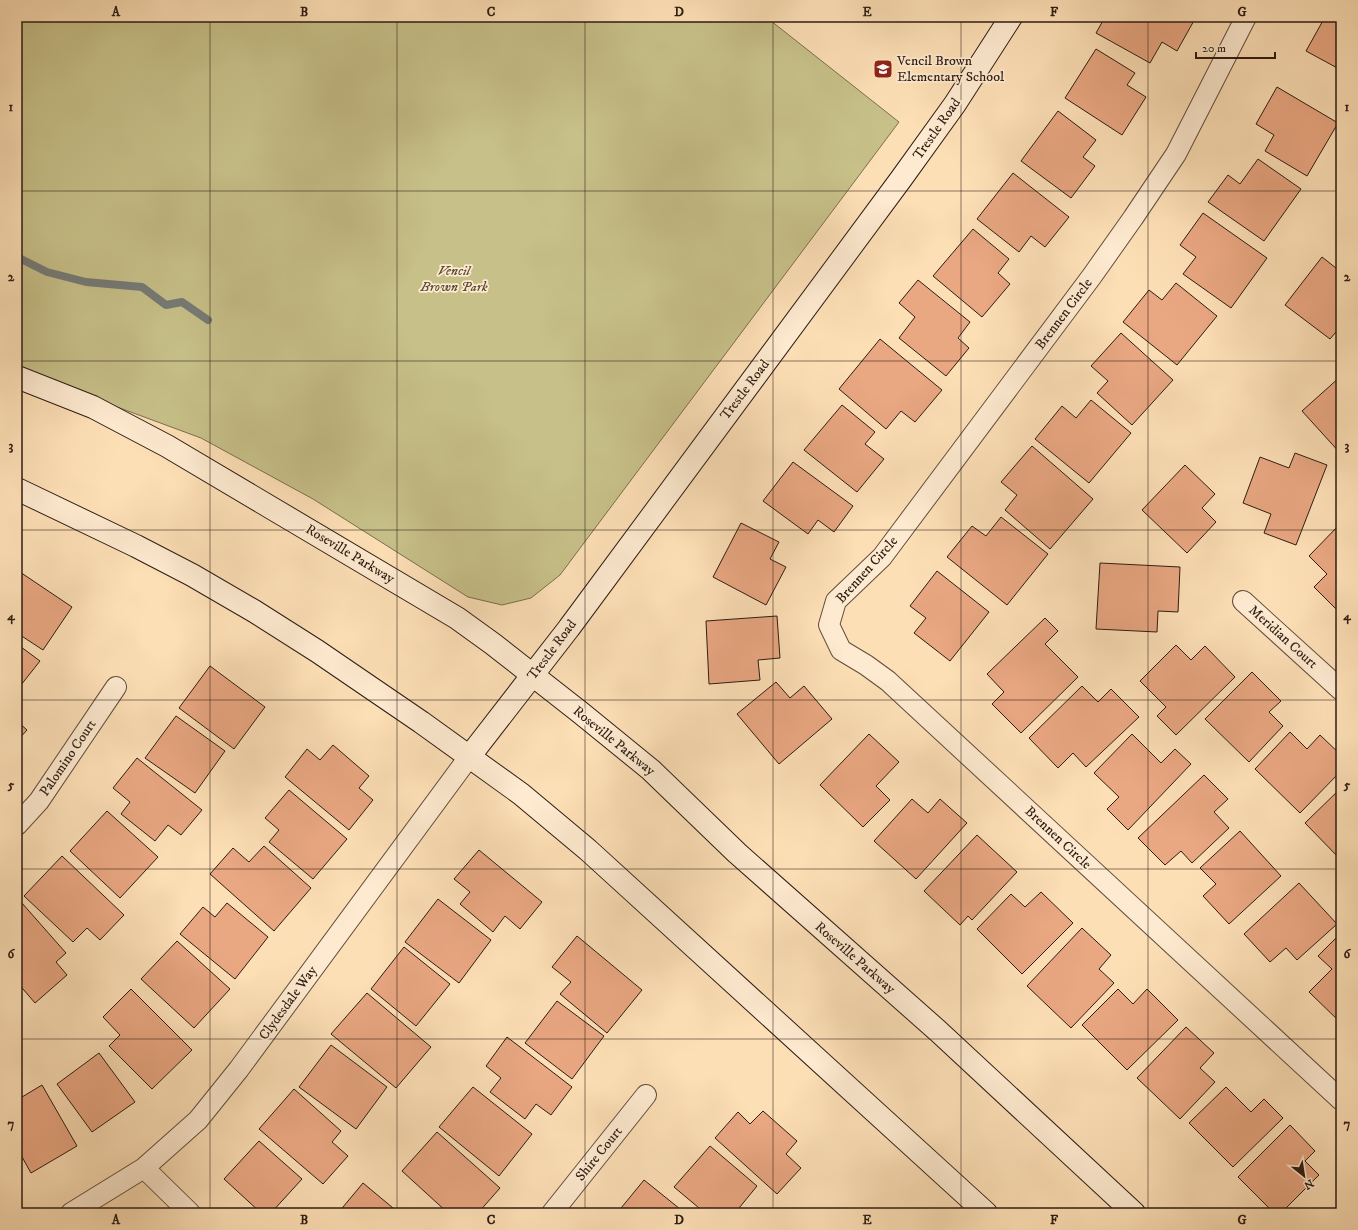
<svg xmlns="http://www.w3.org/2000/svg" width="1358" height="1230" font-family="'IM FELL DW Pica',serif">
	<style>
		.green { fill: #c7c089; stroke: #7a6e4e }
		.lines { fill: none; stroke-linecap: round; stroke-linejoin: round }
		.stream { stroke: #757b77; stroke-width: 8 }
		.building { fill: #e9a782; stroke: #2d1c13 }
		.street-casing { stroke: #614d3c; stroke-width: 22 }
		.secondary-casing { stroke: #2d1c13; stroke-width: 24 }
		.street { stroke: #feead0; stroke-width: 20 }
		.secondary { stroke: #feead0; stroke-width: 22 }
		.grid { fill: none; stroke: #2d1c13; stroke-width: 1; stroke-opacity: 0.55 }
		.labels { text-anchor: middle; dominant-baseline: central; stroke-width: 3.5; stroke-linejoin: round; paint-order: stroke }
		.poi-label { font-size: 14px; fill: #2d1c13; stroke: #feead0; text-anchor: start }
		.street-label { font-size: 14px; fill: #2d1c13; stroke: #feead0 }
		.park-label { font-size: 14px; font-style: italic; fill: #5b4d36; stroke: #feead0 }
		.neatline { fill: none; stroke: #2d1c13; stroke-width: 1.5 }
		.grid-label { font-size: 13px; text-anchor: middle; font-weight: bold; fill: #2d1c13 }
	</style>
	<rect width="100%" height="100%" fill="#fddfb6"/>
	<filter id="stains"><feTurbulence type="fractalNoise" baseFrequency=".005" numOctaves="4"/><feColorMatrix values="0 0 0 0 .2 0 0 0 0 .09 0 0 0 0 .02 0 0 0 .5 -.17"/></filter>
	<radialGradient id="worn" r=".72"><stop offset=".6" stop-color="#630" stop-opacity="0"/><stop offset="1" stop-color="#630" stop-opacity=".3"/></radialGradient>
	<path class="green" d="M17,17H766L899,122L560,575L531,598L502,605L468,597L313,499L201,438L17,370Z"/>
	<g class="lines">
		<path class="stream" d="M17,257L47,272L86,282L142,287L166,305L182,302L208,320"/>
	</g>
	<path class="building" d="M1105,17H1196L1177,51L1162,42L1150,63L1096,33Z
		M1325,17H1341V70L1306,51Z
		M1096,49L1135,73L1127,85L1146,97L1122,135L1065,98Z
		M1277,87L1338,123L1307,176L1265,151L1274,135L1256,124Z
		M1058,111L1096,140L1083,157L1095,166L1071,198L1021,161Z
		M1258,159L1301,189L1264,241L1208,202L1228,175L1240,184Z
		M1013,173L1069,217L1045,247L1031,236L1019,252L977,219Z
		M1203,213L1267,258L1231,308L1183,274L1196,257L1180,245Z
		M973,229L1009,259L998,273L1010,284L982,317L933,276Z
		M1322,257L1341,272V326L1330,339L1285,305Z
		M918,280L970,322L958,338L969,348L946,376L899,338L915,317L899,303Z
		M1176,283L1217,316L1177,365L1123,322L1149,290L1162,300Z
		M1121,333L1173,380L1132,425L1097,393L1108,381L1091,366Z
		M880,339L942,390L915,422L901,411L886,429L839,389Z
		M1341,376V454L1302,411Z
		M1091,400L1131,433L1089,483L1035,439L1062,406L1076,418Z
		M842,405L875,432L865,444L884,459L857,492L804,450Z
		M1032,446L1093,499L1050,549L1005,510L1017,495L1001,482Z
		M1295,453L1327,465L1296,545L1264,533L1271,514L1243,503L1260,457L1289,468Z
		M793,462L853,506L834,532L818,520L808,534L763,501Z
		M1185,465L1215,494L1202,508L1216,522L1187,553L1142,510Z
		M1001,517L1048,554L1007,605L947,557L972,526L986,536Z
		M741,523L779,542L770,559L786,567L766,605L713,577Z
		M1341,523V614L1314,587L1327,574L1309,556Z
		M1100,563L1180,567L1178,612L1158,611L1157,632L1096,629Z
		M937,571L989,612L950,661L914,633L926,618L910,606Z
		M20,572L72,607L43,650L17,633V576Z
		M777,616L780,658L758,660L760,680L709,684L706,621Z
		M1045,618L1058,631L1045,644L1078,677L1021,733L992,704L1004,692L987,674Z
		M17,644L40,661L21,685L17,682Z
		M1176,645L1191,660L1205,646L1235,677L1176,735L1157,716L1166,707L1140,681Z
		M210,666L265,707L234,749L179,708Z
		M1252,672L1281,701L1269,712L1283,726L1249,762L1205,719Z
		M776,682L790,698L804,686L832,719L779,764L737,714Z
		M1082,686L1098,702L1111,689L1139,717L1086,767L1073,753L1058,768L1029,738Z
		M176,716L225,751L195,793L145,758Z
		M17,721L27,730L17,741Z
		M1290,732L1307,749L1320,735L1341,755V771L1300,813L1255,769Z
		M869,734L899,762L876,786L890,800L863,827L820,785Z
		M1132,734L1161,763L1175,749L1191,764L1128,830L1107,809L1119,797L1094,773Z
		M333,745L369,776L359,788L373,800L349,830L285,777L307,749L320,760Z
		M137,758L202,810L181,835L168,825L155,841L121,814L130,802L113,788Z
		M1204,775L1228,799L1214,812L1229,828L1192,863L1181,851L1165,865L1138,838Z
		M1341,788V860L1305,823Z
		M289,790L347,839L313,879L269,842L279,830L265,818Z
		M912,799L928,813L940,799L967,823L916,879L874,841Z
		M107,811L158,857L120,898L70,851Z
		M1240,831L1281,876L1229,924L1203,896L1216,884L1200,868Z
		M977,835L1017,872L972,920L968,916L960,925L924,891Z
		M264,846L311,888L274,931L210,874L233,848L249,862Z
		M479,850L542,902L520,929L505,916L493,932L460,904L470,892L454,879Z
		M62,856L124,915L100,940L87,928L73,942L24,896Z
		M1299,883L1337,924L1297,960L1286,948L1270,962L1244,934Z
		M1041,892L1073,923L1022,974L977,929L1011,894L1025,907Z
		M438,899L491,940L459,983L405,942Z
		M21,902L66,953L56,962L67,975L35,1003L17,982V905Z
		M227,903L268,937L235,979L180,934L203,907L215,917Z
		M1082,928L1111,955L1099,969L1114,983L1071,1028L1027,986Z
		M1341,933V1021L1340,1022L1309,992L1332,969L1318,956Z
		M577,936L642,990L607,1033L560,994L571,982L552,967Z
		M177,941L230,989L194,1028L141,979Z
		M404,947L450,984L416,1026L371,989Z
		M131,989L192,1050L152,1089L109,1046L120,1035L103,1017Z
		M1118,989L1133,1004L1147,989L1178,1020L1127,1070L1082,1025Z
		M367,993L431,1047L396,1088L331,1034Z
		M557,1001L604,1036L572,1079L525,1043Z
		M1186,1027L1214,1053L1200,1068L1215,1082L1180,1119L1137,1078Z
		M507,1037L572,1087L551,1115L536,1104L525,1119L490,1092L501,1078L486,1066Z
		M331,1045L387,1087L356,1129L299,1087Z
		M99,1053L135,1102L92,1132L57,1084Z
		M42,1085L77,1146L31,1173L17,1148V1100Z
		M473,1087L532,1134L499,1176L439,1127Z
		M1226,1087L1251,1112L1264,1099L1283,1118L1233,1167L1189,1123Z
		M294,1089L341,1131L332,1142L348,1156L323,1184L259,1129Z
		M763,1111L797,1141L786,1154L801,1168L777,1194L715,1138L738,1112L750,1124Z
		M1290,1125L1315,1151L1305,1161L1319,1175L1281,1213H1274L1238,1177Z
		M437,1132L500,1188L478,1213H448L402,1171Z
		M259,1141L302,1179L271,1213H261L224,1179Z
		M710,1146L757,1186L735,1213H705L674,1187Z
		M644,1180L685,1213H617Z
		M363,1183L399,1213H338Z"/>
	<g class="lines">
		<g class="street-casing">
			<path id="street" d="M1246,17L1176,154L1133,218L1092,276L882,557L836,601L829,625L841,650L866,665L888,681L1341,1100
				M1243,601L1341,690
				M17,825L39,801L116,687
				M144,1168L190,1213
				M71,1213L144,1168L198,1120L239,1069L469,757
				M552,1213L646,1095"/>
		</g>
		<g class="secondary-casing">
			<path id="secondary" d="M17,377L93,407L167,446L457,618L493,644L581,713L651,770L737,853L938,1031L1134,1213
				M17,489L136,546L192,575L254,611L317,651L421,722L521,794L588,850L986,1213
				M469,757L569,628L901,179L955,104L1011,17"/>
		</g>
		<use href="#street" class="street"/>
		<use href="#secondary" class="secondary"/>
	</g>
	<path class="grid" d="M210,17V1213M397,17V1213M585,17V1213M773,17V1213M961,17V1213M1148,17V1213M17,191H1341M17,361H1341M17,530H1341M17,700H1341M17,869H1341M17,1039H1341"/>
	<defs>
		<g id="school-square" transform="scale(1)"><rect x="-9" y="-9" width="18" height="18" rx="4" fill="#8f2418" stroke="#feead0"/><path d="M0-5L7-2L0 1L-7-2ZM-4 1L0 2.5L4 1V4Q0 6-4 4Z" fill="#fff"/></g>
	</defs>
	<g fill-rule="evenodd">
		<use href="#school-square" x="883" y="69"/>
	</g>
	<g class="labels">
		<g class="poi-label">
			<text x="897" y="61">Vencil Brown<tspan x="897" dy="16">Elementary School</tspan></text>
		</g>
		<g class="street-label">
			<text transform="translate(937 129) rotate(-55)">Trestle Road</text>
			<text transform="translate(1064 314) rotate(-53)">Brennen Circle</text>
			<text transform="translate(745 390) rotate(-53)">Trestle Road</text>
			<text transform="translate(350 554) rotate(31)">Roseville Parkway</text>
			<text transform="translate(867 570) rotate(-48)">Brennen Circle</text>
			<text transform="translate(1283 637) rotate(42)">Meridian Court</text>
			<text transform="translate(552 650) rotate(-53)">Trestle Road</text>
			<text transform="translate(614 741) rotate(39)">Roseville Parkway</text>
			<text transform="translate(68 758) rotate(-56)">Palomino Court</text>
			<text transform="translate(1058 838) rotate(43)">Brennen Circle</text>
			<text transform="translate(855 958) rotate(41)">Roseville Parkway</text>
			<text transform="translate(288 1003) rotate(-54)">Clydesdale Way</text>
			<text transform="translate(599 1154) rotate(-51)">Shire Court</text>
		</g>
		<g class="park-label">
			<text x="454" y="271">Vencil<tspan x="454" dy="16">Brown Park</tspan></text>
		</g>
	</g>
	<rect width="1358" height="1230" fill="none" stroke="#fddfb6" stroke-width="44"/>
	<g transform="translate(1304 1176) rotate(150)" stroke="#feead0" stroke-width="3" paint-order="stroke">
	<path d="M0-3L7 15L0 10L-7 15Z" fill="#2d1c13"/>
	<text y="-6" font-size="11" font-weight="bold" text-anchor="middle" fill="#2d1c13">N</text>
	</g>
	<path d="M1196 52v6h79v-6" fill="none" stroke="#2d1c13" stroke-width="2"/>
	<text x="1202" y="52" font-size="12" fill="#2d1c13" stroke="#feead0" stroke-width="3" paint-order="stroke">20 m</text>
	<rect x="22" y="22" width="1314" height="1186" class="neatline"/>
	<g class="grid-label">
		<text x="116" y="16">A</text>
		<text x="304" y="16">B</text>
		<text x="491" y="16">C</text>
		<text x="679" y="16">D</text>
		<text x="867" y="16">E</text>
		<text x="1054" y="16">F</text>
		<text x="1242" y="16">G</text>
		<text x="11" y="111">1</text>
		<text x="1347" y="111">1</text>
		<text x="11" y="281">2</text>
		<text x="1347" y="281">2</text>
		<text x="11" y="450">3</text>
		<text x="1347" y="450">3</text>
		<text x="11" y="620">4</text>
		<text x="1347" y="620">4</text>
		<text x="11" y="789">5</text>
		<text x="1347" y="789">5</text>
		<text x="11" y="958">6</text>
		<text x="1347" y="958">6</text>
		<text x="11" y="1128">7</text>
		<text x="1347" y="1128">7</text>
		<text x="116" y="1224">A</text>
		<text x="304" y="1224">B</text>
		<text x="491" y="1224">C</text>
		<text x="679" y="1224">D</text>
		<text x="867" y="1224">E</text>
		<text x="1054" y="1224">F</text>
		<text x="1242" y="1224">G</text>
	</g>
	<rect width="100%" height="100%" filter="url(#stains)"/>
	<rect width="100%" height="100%" fill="url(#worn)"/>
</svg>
